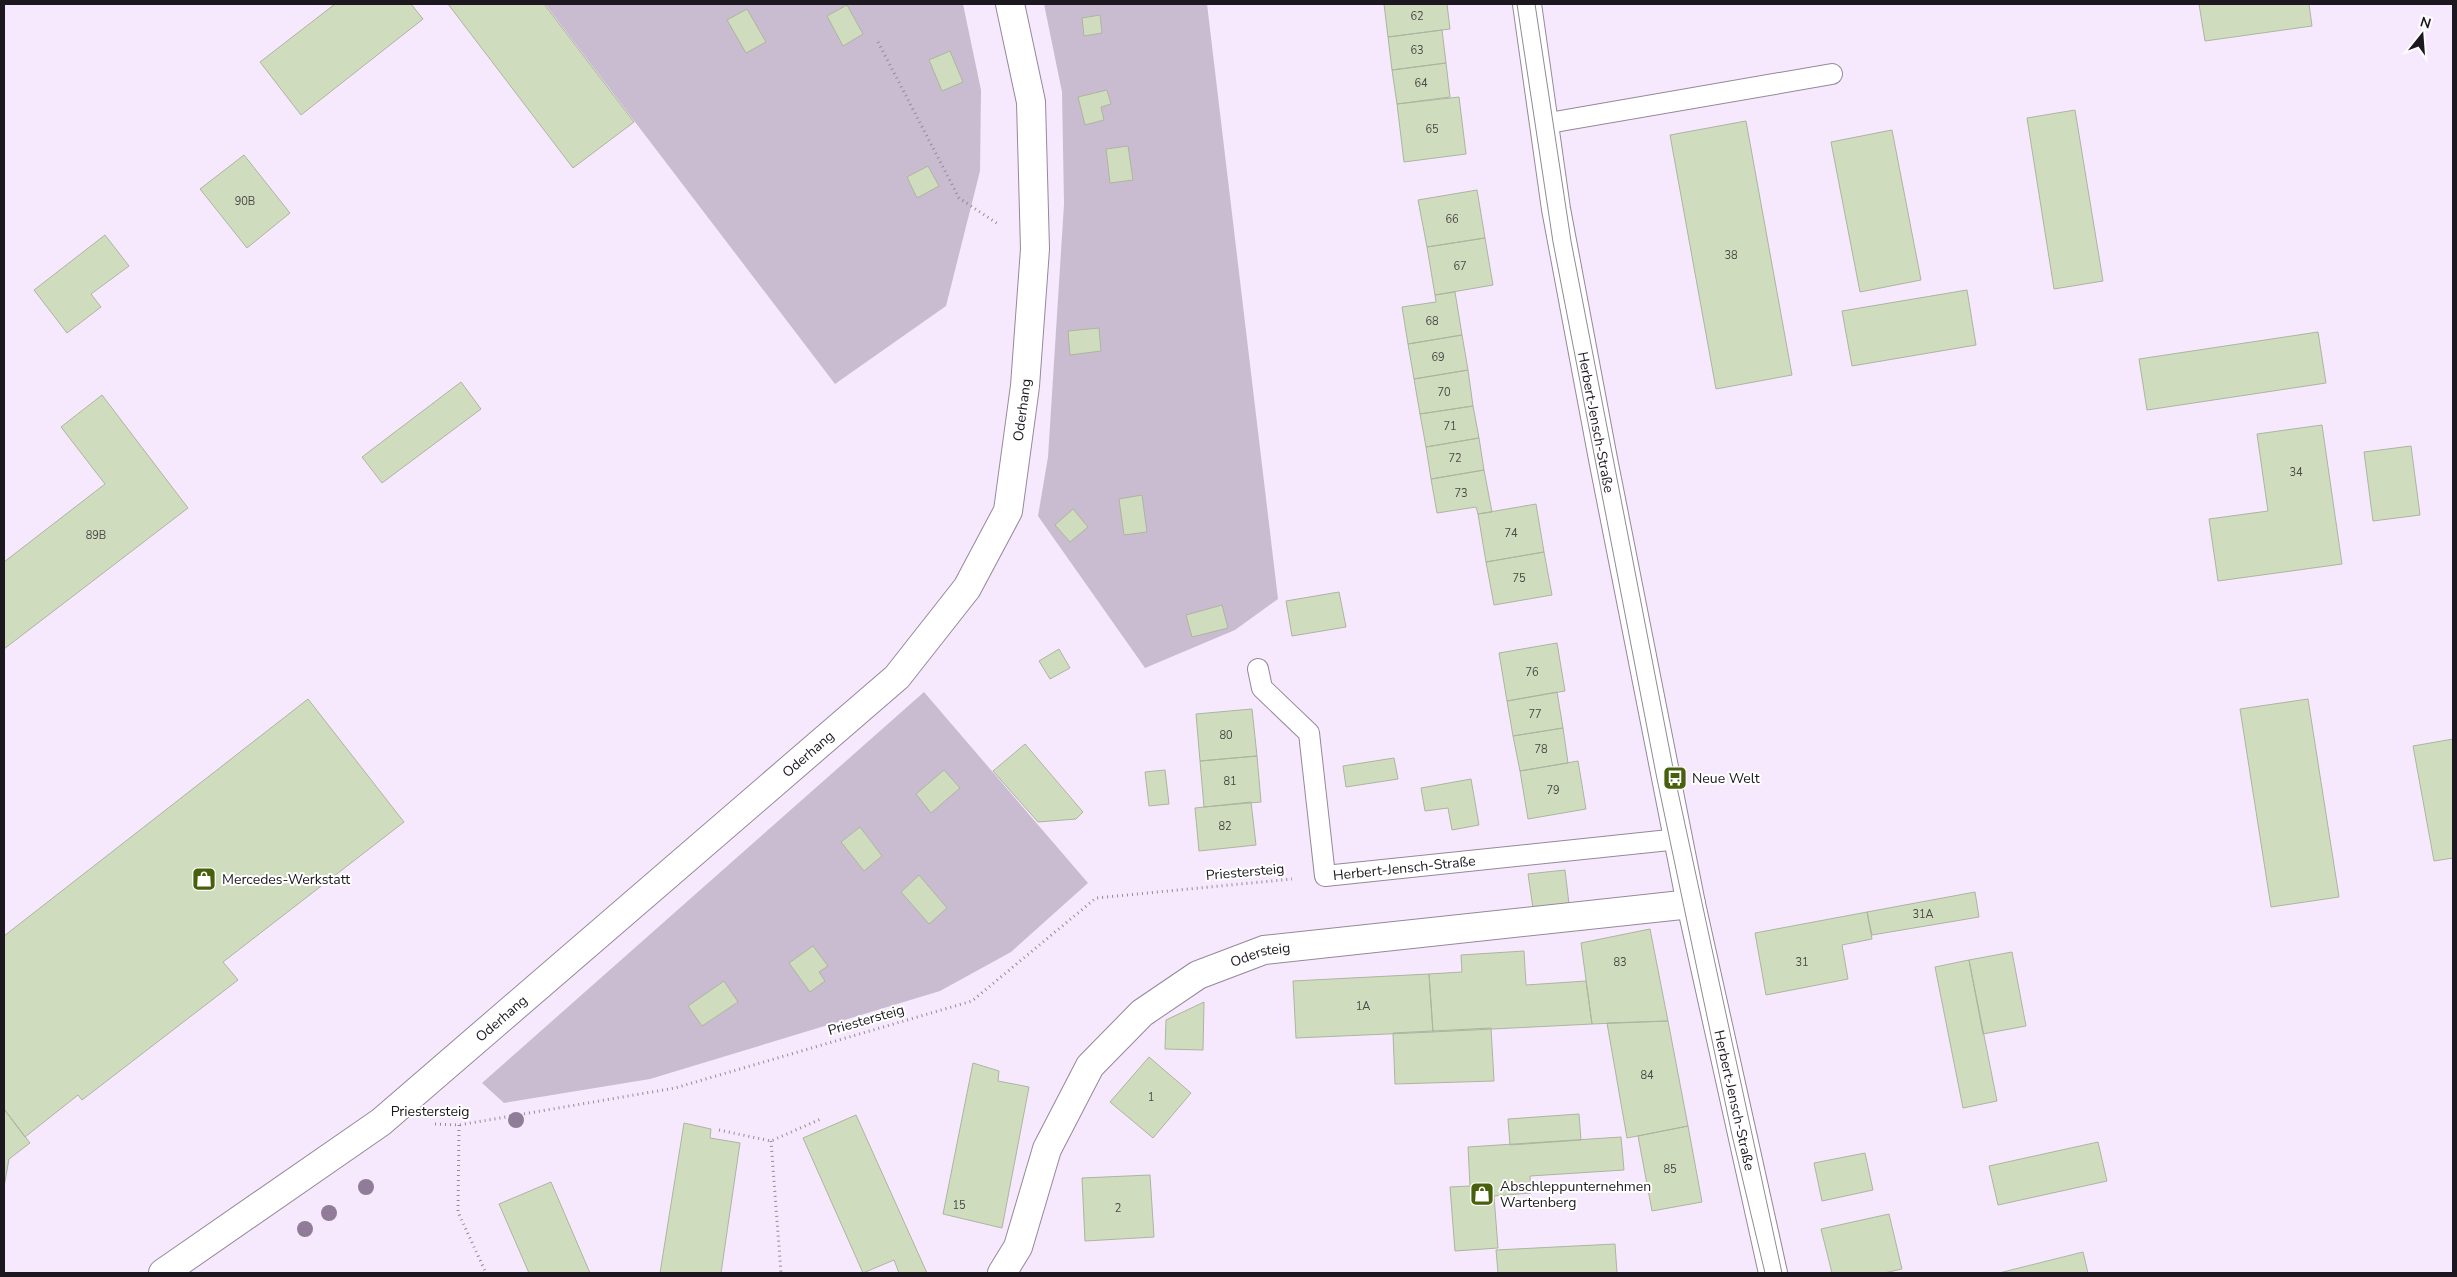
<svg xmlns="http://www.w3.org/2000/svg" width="2457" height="1277" font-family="'Nunito Sans',sans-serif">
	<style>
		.green { fill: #cabcd0 }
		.building { fill: #d0dcbe; stroke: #acb5a0 }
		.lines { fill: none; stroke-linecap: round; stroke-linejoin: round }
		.lane-casing { stroke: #958899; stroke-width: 22 }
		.street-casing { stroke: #958899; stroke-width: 30 }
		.path { stroke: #948a98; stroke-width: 3; stroke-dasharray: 1 4; stroke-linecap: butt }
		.lane { stroke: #fff; stroke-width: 20 }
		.street { stroke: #fff; stroke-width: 28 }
		.tram { stroke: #928896; stroke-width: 1 }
		.tree { fill: #907b98 }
		.labels { text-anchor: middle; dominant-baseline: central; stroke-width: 4; stroke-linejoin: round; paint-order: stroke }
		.number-label { font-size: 11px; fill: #4a4947 }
		.street-label { font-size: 14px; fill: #1d181f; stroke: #fff }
		.poi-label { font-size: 14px; fill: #1d181f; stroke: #fff; text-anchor: start }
	</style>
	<rect width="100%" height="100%" fill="#f7e9fd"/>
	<path class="green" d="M545,4H963L981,90L980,171L946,306L835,384Z
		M1044,4H1207L1278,599L1235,630L1145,668L1038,516L1048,457L1064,204L1062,92Z
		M924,692L1088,883L1011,952L940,991L650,1079L504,1103L482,1083Z"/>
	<path class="building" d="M335,4H411L423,19L301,115L260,62Z
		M448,4H544L634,122L573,168Z
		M1384,4H1447L1450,29L1388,37Z
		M2199,4H2309L2312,26L2205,41Z
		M847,5L863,34L843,46L827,16Z
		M747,9L766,42L746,53L727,20Z
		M1100,15L1102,33L1084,36L1082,18Z
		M1442,30L1446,63L1392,70L1388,37Z
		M950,51L963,82L942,91L929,60Z
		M1446,63L1450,97L1397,104L1392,70Z
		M1107,90L1111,104L1101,107L1104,120L1085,125L1078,97Z
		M1459,97L1466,154L1404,162L1397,104Z
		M2075,110L2103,281L2054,289L2027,118Z
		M1746,121L1792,375L1716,389L1670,135Z
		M1892,130L1921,280L1860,292L1831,142Z
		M1128,146L1133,180L1110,183L1106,149Z
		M244,155L290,213L247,248L200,189Z
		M928,166L939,186L917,198L907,177Z
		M1477,190L1485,238L1427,247L1418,200Z
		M105,235L129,266L91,294L101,307L67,333L34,290Z
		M1485,238L1493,285L1435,295L1427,247Z
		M1967,290L1976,345L1852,366L1842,311Z
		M1455,292L1462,335L1408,344L1402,307L1436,302L1435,295Z
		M1099,328L1101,351L1070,355L1068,331Z
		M2318,332L2326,383L2147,410L2139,359Z
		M1462,335L1468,370L1414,379L1408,344Z
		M1468,370L1473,406L1420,414L1414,379Z
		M461,382L481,409L382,483L362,457Z
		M102,395L188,508L4,649V562L105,484L61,427Z
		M1473,406L1479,438L1426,447L1420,414Z
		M2322,425L2342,564L2218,581L2209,519L2268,511L2257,434Z
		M1479,438L1484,470L1431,479L1426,447Z
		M2411,446L2420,515L2373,521L2364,452Z
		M1484,470L1492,512L1478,514L1476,507L1437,513L1431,479Z
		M1142,495L1147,532L1124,535L1119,499Z
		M1536,504L1544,552L1486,562L1478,514Z
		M1073,509L1088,527L1070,542L1055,525Z
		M1544,552L1552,595L1494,605L1486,562Z
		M1339,592L1346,627L1292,636L1286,601Z
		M1222,605L1228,628L1192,637L1186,615Z
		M1557,643L1565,691L1507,701L1499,653Z
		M1059,649L1070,668L1050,679L1039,661Z
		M1557,692L1563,728L1513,736L1507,701Z
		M308,699L404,822L223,962L238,980L82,1100L78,1095L25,1137L4,1109V936Z
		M2308,699L2339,897L2271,907L2240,709Z
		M1252,709L1257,756L1200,761L1196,714Z
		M1563,728L1568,763L1520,771L1513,736Z
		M2453,739V858L2434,861L2413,746Z
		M1025,744L1083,812L1076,819L1038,822L993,771Z
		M1257,756L1261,802L1204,807L1200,761Z
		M1394,758L1398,779L1346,787L1343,766Z
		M1578,761L1586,809L1528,819L1520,771Z
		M944,770L960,788L931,813L916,794Z
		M1165,770L1169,804L1149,806L1145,772Z
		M1471,779L1479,825L1452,830L1448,808L1425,811L1421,788Z
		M1251,802L1256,845L1199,851L1195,808Z
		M860,827L882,856L864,871L841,842Z
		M1565,870L1569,904L1533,908L1528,874Z
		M919,875L947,908L929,924L901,892Z
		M1975,892L1979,917L1872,935L1867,912Z
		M1867,912L1872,939L1842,945L1848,979L1766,995L1755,933Z
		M1650,929L1668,1021L1592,1024L1581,943Z
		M813,946L828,966L819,972L825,981L810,992L789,963Z
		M1524,951L1526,985L1586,981L1592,1024L1433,1032L1429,974L1462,972L1461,955Z
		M2012,952L2026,1026L1983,1034L1969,960Z
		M1969,960L1997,1101L1963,1108L1935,967Z
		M1429,974L1433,1032L1296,1038L1293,981Z
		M724,981L738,1002L702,1026L688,1006Z
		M1204,1002L1203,1050L1165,1049L1166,1020Z
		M1668,1021L1688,1126L1627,1138L1607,1023Z
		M1491,1028L1494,1081L1395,1084L1393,1033Z
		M1149,1057L1191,1093L1153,1138L1110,1102Z
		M973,1063L999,1071L998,1081L1029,1087L1002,1228L943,1214Z
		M4,1109L30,1143L9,1159L4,1187Z
		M1579,1114L1581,1140L1510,1145L1508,1119Z
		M856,1115L927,1273H899L894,1260L863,1273L803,1138Z
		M684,1123L711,1129L710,1138L740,1143L721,1273H660Z
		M1688,1126L1702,1202L1652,1211L1638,1136Z
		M1621,1137L1624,1170L1530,1176L1531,1193L1494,1196L1498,1248L1455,1251L1450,1187L1470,1186L1468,1147Z
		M2098,1142L2107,1181L1998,1205L1989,1166Z
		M1865,1153L1873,1190L1822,1201L1814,1163Z
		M1150,1175L1154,1237L1085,1241L1082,1178Z
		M551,1182L590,1273H529L499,1204Z
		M1889,1214L1902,1269L1884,1273H1832L1821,1229Z
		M1615,1244L1617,1273H1498L1496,1250Z
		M2083,1252L2088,1273H1999Z"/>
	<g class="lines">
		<g class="lane-casing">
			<g id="lane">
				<path d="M1543,124L1832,74"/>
				<path id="s1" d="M1258,669L1262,688L1309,733L1325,876L1679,839"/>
			</g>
		</g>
		<g class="street-casing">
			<g id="street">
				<path id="s2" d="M1527,4L1556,209L1603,459L1691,904L1773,1273"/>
				<path id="s3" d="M163,1273L381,1122L897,677L967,588L1008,511L1025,386L1035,249L1031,102L1010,4"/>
				<path id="s4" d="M1002,1273L1018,1247L1047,1149L1090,1066L1142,1013L1198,975L1264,950L1691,904"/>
			</g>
		</g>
		<path class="path" d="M878,42L959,198L998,224
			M435,1124L459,1125L675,1088L972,1001L1096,898L1292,879
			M459,1125L458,1212L486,1273
			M719,1130L771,1141L823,1118
			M771,1141L781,1273"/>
		<use href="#lane" class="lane"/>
		<use href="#street" class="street"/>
		<path class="tram" d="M1517,4L1553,242L1657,779L1732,1135L1765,1273
			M1535,4L1571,241L1675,778L1782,1273"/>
	</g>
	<g class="tree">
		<circle cx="516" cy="1120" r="8"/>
		<circle cx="366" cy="1187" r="8"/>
		<circle cx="329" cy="1213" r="8"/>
		<circle cx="305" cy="1229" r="8"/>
	</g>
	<defs>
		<g id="bus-square" transform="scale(1.25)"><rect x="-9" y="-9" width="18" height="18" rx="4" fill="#48600c" stroke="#fff"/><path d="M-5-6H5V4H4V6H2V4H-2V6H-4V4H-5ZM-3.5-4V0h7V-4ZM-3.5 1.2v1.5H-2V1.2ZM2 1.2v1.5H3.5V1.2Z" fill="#fff"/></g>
		<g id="shop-square" transform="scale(1.25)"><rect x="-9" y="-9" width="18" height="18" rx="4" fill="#48600c" stroke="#fff"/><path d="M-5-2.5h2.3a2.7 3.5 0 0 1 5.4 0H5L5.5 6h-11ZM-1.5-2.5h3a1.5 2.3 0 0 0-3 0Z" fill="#fff"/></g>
	</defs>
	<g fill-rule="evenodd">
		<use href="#bus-square" x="1675" y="778"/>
		<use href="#shop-square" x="204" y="879"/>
		<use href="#shop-square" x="1482" y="1194"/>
	</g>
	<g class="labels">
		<g class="number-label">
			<text x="1417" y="16">62</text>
			<text x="1417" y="50">63</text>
			<text x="1421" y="83">64</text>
			<text x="1432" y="129">65</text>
			<text x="245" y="201">90B</text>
			<text x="1452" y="219">66</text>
			<text x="1731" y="255">38</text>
			<text x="1460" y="266">67</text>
			<text x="1432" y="321">68</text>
			<text x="1438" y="357">69</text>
			<text x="1444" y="392">70</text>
			<text x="1450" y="426">71</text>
			<text x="1455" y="458">72</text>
			<text x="2296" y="472">34</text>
			<text x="1461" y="493">73</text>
			<text x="1511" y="533">74</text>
			<text x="96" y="535">89B</text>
			<text x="1519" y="578">75</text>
			<text x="1532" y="672">76</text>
			<text x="1535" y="714">77</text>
			<text x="1226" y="735">80</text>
			<text x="1541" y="749">78</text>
			<text x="1230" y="781">81</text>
			<text x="1553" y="790">79</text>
			<text x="1225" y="826">82</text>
			<text x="1923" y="914">31A</text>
			<text x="1620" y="962">83</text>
			<text x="1802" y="962">31</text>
			<text x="1363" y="1006">1A</text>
			<text x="1647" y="1075">84</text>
			<text x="1151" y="1097">1</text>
			<text x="1670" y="1169">85</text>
			<text x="959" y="1205">15</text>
			<text x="1118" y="1208">2</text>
		</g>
		<g class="street-label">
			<text stroke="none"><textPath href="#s3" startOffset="1249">Oderhang</textPath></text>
			<text stroke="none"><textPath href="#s2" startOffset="424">Herbert-Jensch-Straße</textPath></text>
			<text stroke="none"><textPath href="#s3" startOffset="829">Oderhang</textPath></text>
			<text stroke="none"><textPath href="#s1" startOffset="308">Herbert-Jensch-Straße</textPath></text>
			<text transform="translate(1245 872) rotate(-5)">Priestersteig</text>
			<text stroke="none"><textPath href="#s4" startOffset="434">Odersteig</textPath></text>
			<text stroke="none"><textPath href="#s3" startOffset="424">Oderhang</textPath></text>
			<text transform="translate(866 1020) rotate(-16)">Priestersteig</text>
			<text stroke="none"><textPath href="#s2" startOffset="1116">Herbert-Jensch-Straße</textPath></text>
			<text x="430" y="1111">Priestersteig</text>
		</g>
		<g class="poi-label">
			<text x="1692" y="778">Neue Welt</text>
			<text x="222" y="879">Mercedes-Werkstatt</text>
			<text x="1500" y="1186">Abschleppunternehmen<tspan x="1500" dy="16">Wartenberg</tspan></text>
		</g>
	</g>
	<rect width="2457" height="1277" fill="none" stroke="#1d181f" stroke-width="10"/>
	<g transform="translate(2422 35) rotate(17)" stroke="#ffffff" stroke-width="4" paint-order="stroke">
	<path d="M0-4L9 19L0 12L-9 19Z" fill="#1d181f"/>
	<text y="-8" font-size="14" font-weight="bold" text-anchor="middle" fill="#1d181f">N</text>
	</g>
</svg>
